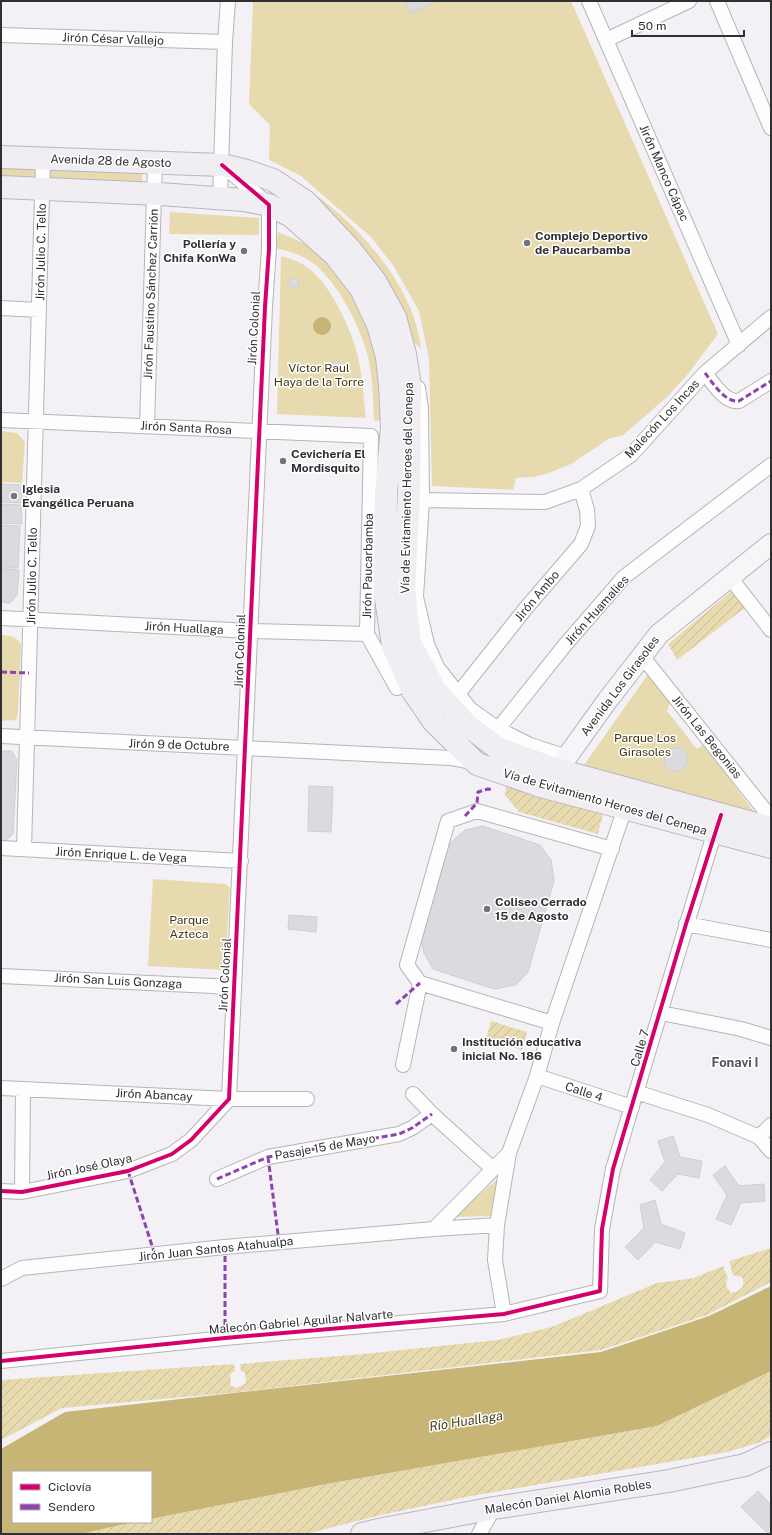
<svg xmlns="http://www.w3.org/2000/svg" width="772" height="1535" font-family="'Public Sans',sans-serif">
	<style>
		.green { fill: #e8daaf }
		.garden { fill: url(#garden-furrows) }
		.water { fill: #c7b575 }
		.building { fill: #dbdade; stroke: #d0ced2 }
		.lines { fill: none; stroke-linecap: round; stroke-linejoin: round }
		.street-casing { stroke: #b6b4b8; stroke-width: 16 }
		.secondary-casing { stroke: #b6b4b8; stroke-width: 22 }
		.primary-casing { stroke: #bab5c0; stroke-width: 24 }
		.street { stroke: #fdfdfe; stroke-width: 14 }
		.secondary { stroke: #f6f5f8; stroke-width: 20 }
		.primary { stroke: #f0edf3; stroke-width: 22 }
		.quiet { stroke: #8e44ad; stroke-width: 3; stroke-dasharray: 6 3; stroke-linecap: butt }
		.cycleway-casing { stroke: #fff; stroke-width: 6 }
		.cycleway { stroke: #d6006c; stroke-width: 4 }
		.poi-dot { fill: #757377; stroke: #fff; stroke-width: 1.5 }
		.labels { text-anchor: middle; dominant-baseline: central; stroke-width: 3; stroke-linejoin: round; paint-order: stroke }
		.street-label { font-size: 12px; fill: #312f32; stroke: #fff }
		.poi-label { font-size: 12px; font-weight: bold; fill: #312f32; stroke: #fff; text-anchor: start }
		.park-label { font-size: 12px; fill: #41360e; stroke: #fff }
		.neighbourhood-label { font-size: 13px; font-weight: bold; fill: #565359; stroke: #fff }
		.water-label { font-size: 13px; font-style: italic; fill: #493f17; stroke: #fff }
	</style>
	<defs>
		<pattern id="garden-furrows" width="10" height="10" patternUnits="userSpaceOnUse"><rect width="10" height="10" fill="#e8daaf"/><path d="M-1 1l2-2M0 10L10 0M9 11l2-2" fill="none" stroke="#c7bb97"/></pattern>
	</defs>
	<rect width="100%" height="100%" fill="#f3f1f6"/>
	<path class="green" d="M253,1H571L718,334L688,374L667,397L622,436L610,438L571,464L549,473L534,477L516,478L513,490L432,486L429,359L419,311L393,265L371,237L301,176L269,160L270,125L249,104Z
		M1,165L36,167V182L1,180Z
		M49,168L142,171V186L48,182Z
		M313,193C361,227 415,288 421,349L407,335L312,197Z
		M170,212L259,218V235L169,234Z
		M278,232L297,240L315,249L339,278L355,300L376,346L385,420L374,421C373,400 373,378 368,357C360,325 337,280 310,261C299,254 288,251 276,248Z
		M281,256C292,259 304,263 313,272C333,290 352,331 358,357C363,377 363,398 366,418L277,414Z
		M1,431L17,433L25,442L22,483L1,482Z
		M1,635C11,636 17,636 21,645L18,713L16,720L1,721Z
		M649,673L671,700L667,711L697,749L704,744L759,819L584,765Z
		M153,879L225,884L230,888L225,970L148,966Z
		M500,1177L491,1216L453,1217Z"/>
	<path class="garden" d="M734,589L746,607L677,660L668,644Z
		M506,785L603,814L598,834L519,812L505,795Z
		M491,1021L527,1032L522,1050L486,1039Z
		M771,1248V1282L707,1315L601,1350L239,1392L62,1408L1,1440V1380L234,1364L235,1371L230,1374L231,1386L237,1388L246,1383L245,1373L241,1371L240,1364L364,1354L498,1340L552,1327L657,1283L694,1278L723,1266L728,1278C724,1284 727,1288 731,1293C741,1291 746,1287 742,1277L733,1275L729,1261Z
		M771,1371V1435L761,1442L727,1452L471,1496L381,1515L306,1534H81L134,1522H151V1519L321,1485L657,1426Z"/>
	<path class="water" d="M313 326a9 9 0 1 1 18 0a9 9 0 1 1-18 0Z
		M771,1286V1371L657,1426L321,1485L151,1519V1472H13V1522H134L81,1534H1V1449L65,1412L601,1352L709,1316Z"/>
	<path class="building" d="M405,1H438L411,13Z
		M289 283a5 5 0 1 1 10 0a5 5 0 1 1-10 0Z
		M331 366a5 5 0 1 1 10 0a5 5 0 1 1-10 0Z
		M1,484L22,485V503L1,502Z
		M1,504L21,505L22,524L1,523Z
		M1,525L20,526L18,568H1Z
		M1,569L19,570L17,595L10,603L1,602Z
		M670,748H680L687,754V764L681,771H671L664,764L665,755Z
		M1,751H12L17,760L13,834L6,841H1Z
		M309,786L333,787L331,832L308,831Z
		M483,826L540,845L551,860L554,881L528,972L516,985L494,989L433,969L424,953L420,937L449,844L465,830Z
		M289,915L317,917L316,932L288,929Z
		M673,1136L680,1157L702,1161L699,1178L678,1174L662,1191L650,1180L665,1162L658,1141Z
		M725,1166L739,1186L764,1184L765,1201L741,1203L731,1225L716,1219L727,1195L713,1175Z
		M655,1200L661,1224L685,1233L680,1249L655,1242L638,1260L625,1247L644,1228L640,1205Z
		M758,1491L771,1505V1534H768L741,1507Z"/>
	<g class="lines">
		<g class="street-casing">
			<path id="street" d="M589,1L739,345
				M717,1L771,128
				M1,35L225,42
				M606,40L689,1
				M220,198L225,42L228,1
				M1,308L39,310
				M705,373C713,383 725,403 739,401L771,381
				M418,388L421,408L422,500L416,597L427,644L437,667L470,709L498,729L530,745L567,757
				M1,420L371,436L367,634L397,688
				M147,426L155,163
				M422,500L545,502L581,489L631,455L705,373L771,317
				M729,576L771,630
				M1,618L251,631L367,634
				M642,656L771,818
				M458,694L526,608L581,544L588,526L587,510L581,489
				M498,729L565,645L624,577L771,465
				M1,736L408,756L451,758L476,763
				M1,848L241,861
				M24,849L43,159
				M686,924L771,940
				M1,976L234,987
				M661,1013L741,1029L771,1038
				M552,1023L420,983L407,965L448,821L477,811L612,849
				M403,1065L420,983
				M537,1076L632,1107
				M1,1088L229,1099H307
				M636,1092L708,1115L759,1137L771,1151
				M413,1094L432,1114L493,1169
				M759,1137L771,1125
				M217,1179L268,1157L399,1134L412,1128L432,1114
				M1,1191L22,1192L128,1171L172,1154L191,1140L229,1099L265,307L269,249V205L226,168
				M22,1192L23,1089
				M434,1229L497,1225
				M1,1279L22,1268L225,1247L434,1229L509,1153
				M504,1314L495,1260L497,1225L509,1153L537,1076L552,1023L625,808
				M1,1361L225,1338L504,1314L600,1291L602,1229L613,1169L717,824
				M479,1534L494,1508"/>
		</g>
		<g class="secondary-casing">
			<path id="secondary" d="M554,784L558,770L569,754L607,701L659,634L771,544"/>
		</g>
		<g class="primary-casing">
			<path id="primary" d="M1,157L222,165L247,171L273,180L306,202L350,249L375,281L395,317L405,354L410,386L409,493L404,590L410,643L436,691L466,724L497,748L558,770L771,828
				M1,187L159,194L244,200L269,205L291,216L335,255L361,289L378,325L387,357L390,385L392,427L386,493L385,591L393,646L412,690L434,722L477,764L541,786L771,847
				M362,1534L383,1529L494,1508L669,1481L745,1465L771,1453"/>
		</g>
		<use href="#street" class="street"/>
		<use href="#secondary" class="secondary"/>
		<use href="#primary" class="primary"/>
		<path class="quiet" d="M705,373C713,383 725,403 739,401L771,381
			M1,672L29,673
			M465,816L477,803L478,792L488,789L493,790
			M396,1004L420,983
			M268,1157L279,1242
			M128,1171L155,1255
			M217,1179L268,1157L399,1134L412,1128L432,1114
			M225,1247V1338"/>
		<g class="cycleway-casing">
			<path id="cycleway" d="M1,1191L22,1192L128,1171L172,1154L191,1140L229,1099L265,307L269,249V205L222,165
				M1,1361L225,1338L504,1314L600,1291L602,1229L613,1169L686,924L721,815"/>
		</g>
		<use href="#cycleway" class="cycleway"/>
	</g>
	<g class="poi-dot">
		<circle cx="527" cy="243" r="4"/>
		<circle cx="244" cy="251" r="4"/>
		<circle cx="283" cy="461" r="4"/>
		<circle cx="14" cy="496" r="4"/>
		<circle cx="487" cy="909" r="4"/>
		<circle cx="454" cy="1049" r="4"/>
	</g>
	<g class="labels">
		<g class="street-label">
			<text transform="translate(113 39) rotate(2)">Jirón César Vallejo</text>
			<text transform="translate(111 161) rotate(2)">Avenida 28 de Agosto</text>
			<text transform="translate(664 173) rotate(66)">Jirón Manco Cápac</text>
			<text transform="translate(41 252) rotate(-89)">Jirón Julio C. Tello</text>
			<text transform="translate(151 294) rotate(-88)">Jirón Faustino Sánchez Carrión</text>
			<text transform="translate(254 328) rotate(-87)">Jirón Colonial</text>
			<text transform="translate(662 419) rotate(-47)">Malecón Los Incas</text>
			<text transform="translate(186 428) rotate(3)">Jirón Santa Rosa</text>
			<text transform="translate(407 488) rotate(-89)">Vía de Evitamiento Heroes del Cenepa</text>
			<text transform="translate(368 566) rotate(-89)">Jirón Paucarbamba</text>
			<text transform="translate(32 576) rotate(-89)">Jirón Julio C. Tello</text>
			<text transform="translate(537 596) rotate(-50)">Jirón Ambo</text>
			<text transform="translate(597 610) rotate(-48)">Jirón Huamalies</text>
			<text transform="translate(184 628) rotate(3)">Jirón Huallaga</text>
			<text transform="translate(240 651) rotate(-88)">Jirón Colonial</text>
			<text transform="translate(620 686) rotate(-53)">Avenida Los Girasoles</text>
			<text transform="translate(707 737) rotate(51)">Jirón Las Begonias</text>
			<text transform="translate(179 745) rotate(2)">Jirón 9 de Octubre</text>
			<text transform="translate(605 802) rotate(16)">Vía de Evitamiento Heroes del Cenepa</text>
			<text transform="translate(121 855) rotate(3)">Jirón Enrique L. de Vega</text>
			<text transform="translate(225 975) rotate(-87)">Jirón Colonial</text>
			<text transform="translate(118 981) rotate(3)">Jirón San Luis Gonzaga</text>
			<text transform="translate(640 1048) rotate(-73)">Calle 7</text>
			<text transform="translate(584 1092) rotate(18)">Calle 4</text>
			<text transform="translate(154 1095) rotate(3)">Jirón Abancay</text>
			<text transform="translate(325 1147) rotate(-10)">Pasaje 15 de Mayo</text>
			<text transform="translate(89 1167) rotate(-12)">Jirón José Olaya</text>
			<text transform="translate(216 1249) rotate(-6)">Jirón Juan Santos Atahualpa</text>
			<text transform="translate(301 1322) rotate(-5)">Malecón Gabriel Aguilar Nalvarte</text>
			<text transform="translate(568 1497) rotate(-9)">Malecón Daniel Alomia Robles</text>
		</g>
		<g class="poi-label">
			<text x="535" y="236">Complejo Deportivo<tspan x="535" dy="14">de Paucarbamba</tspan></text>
			<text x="236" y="244" text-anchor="end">Pollería y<tspan x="236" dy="14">Chifa KonWa</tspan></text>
			<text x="291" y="454">Cevichería El<tspan x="291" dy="14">Mordisquito</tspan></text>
			<text x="22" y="489">Iglesia<tspan x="22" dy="14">Evangélica Peruana</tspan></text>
			<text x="495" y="902">Coliseo Cerrado<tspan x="495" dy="14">15 de Agosto</tspan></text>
			<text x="462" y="1042">Institución educativa<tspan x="462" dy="14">inicial No. 186</tspan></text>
		</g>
		<g class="park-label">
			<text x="319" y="368">Víctor Raul<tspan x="319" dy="14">Haya de la Torre</tspan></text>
			<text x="645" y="738">Parque Los<tspan x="645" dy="14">Girasoles</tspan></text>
			<text x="189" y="920">Parque<tspan x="189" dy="14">Azteca</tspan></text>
		</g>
		<g class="neighbourhood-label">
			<text x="735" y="1062">Fonavi I</text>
		</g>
		<g class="water-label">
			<text transform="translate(466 1421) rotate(-9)">Río Huallaga</text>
		</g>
	</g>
	<rect width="772" height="1535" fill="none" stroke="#312f32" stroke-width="4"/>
	<rect x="12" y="1471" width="140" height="52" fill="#ffffff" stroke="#adacad"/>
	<rect x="20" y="1484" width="20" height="6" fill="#d6006c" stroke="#adacad"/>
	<text x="48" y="1491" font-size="12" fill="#312f32">Ciclovía</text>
	<rect x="20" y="1504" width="20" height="6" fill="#8e44ad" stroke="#adacad"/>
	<text x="48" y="1511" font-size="12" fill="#312f32">Sendero</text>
	<path d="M632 30v6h112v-6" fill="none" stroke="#312f32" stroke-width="2"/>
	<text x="638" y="30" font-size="12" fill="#312f32" stroke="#ffffff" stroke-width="3" paint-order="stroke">50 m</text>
</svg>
